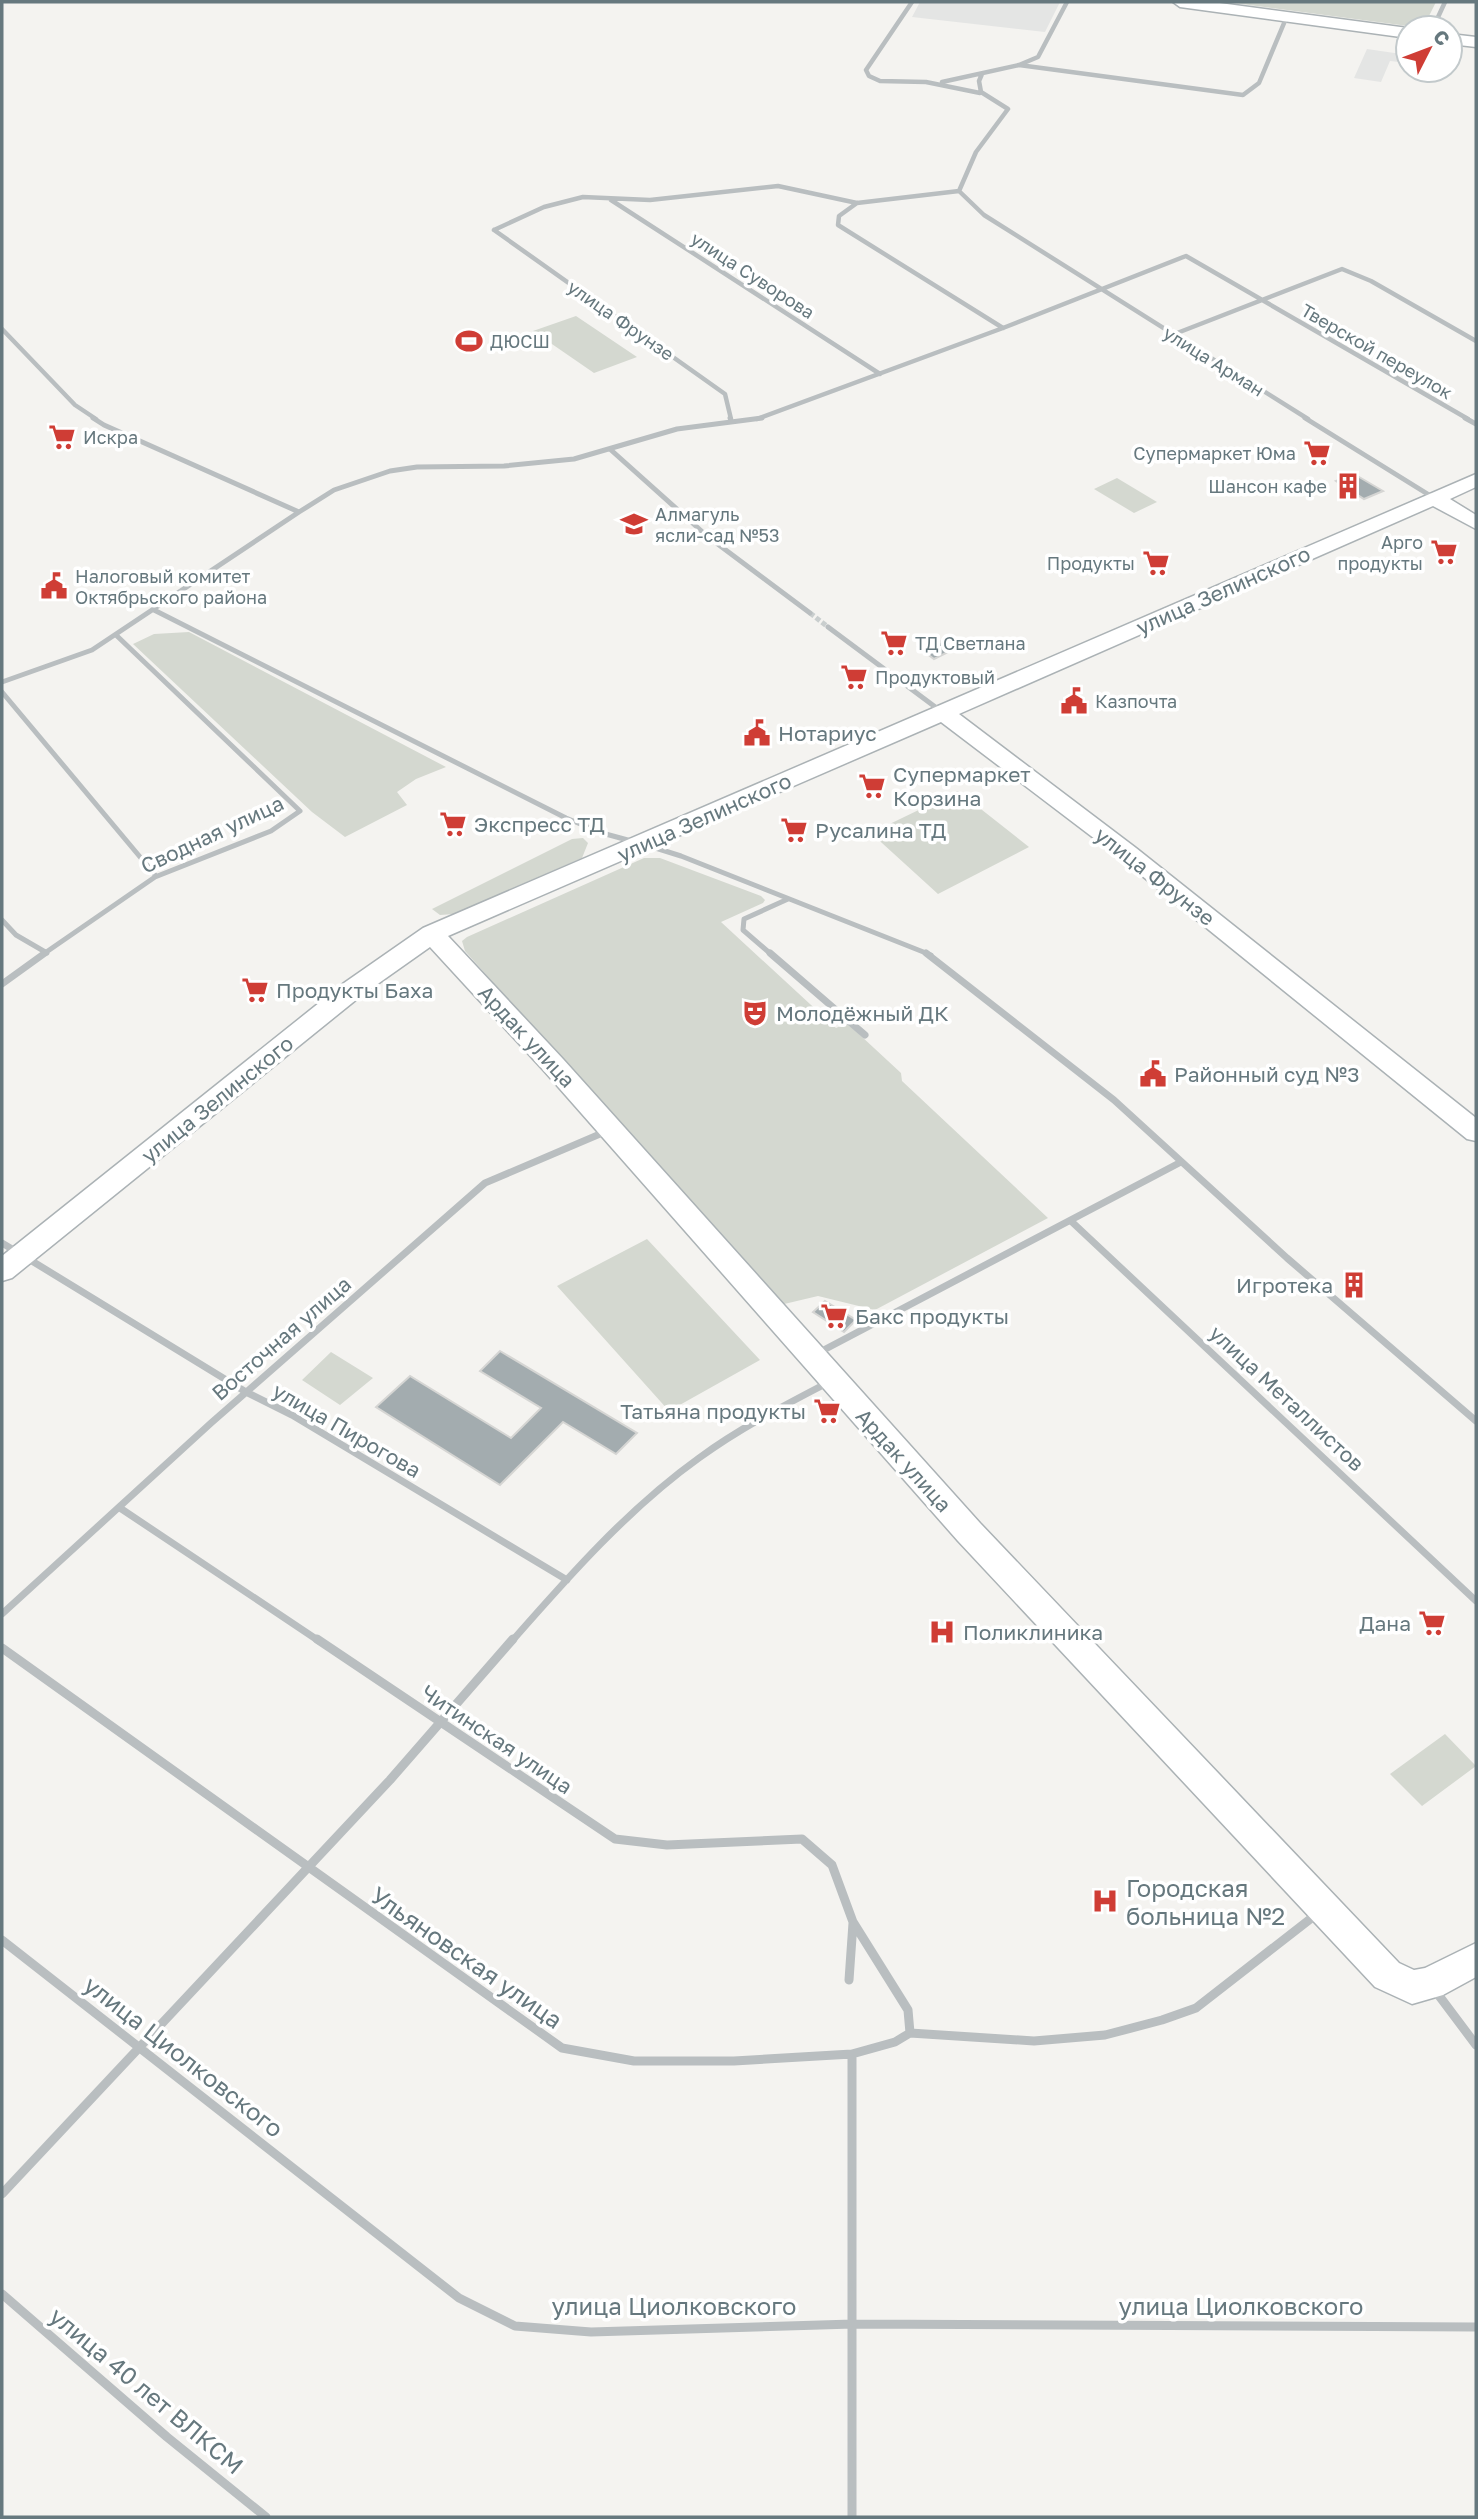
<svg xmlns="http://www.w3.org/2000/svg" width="1478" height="2519" font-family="'Golos Text',sans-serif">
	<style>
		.built { fill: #e4e5e4 }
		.green { fill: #d4d8d0 }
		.building { fill: #a3acaf; stroke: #d5d5d3; stroke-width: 2 }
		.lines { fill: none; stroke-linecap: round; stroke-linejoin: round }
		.street-tunnel { stroke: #c9cece; stroke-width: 5; stroke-dasharray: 5 2.5; stroke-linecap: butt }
		.secondary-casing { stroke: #abb2b5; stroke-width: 3 }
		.street-far3 { stroke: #b9bec0; stroke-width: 4.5 }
		.street-far2 { stroke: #b9bec0; stroke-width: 5 }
		.street-far1 { stroke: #b9bec0; stroke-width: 7 }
		.street { stroke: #b9bec0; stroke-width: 9 }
		.secondary { fill: #fff; fill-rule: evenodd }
		.labels { text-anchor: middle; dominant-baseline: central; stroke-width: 7; stroke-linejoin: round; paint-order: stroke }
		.far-street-label { font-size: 18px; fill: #66787e; stroke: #fff }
		.far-poi-label { font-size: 18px; fill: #66787e; stroke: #fff; text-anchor: start }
		.street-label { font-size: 21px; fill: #66787e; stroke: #fff }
		.poi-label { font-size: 21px; fill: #66787e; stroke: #fff; text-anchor: start }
		.near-poi-label { font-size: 24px; fill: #66787e; stroke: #fff; text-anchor: start }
		.near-street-label { font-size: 24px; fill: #66787e; stroke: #fff }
	</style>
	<rect width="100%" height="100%" fill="#f4f3f0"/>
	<path class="built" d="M920,2H1060L1045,32L912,17Z
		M1367,49L1408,55V63L1390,61L1381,82L1354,78Z"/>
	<path class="green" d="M1227,2H1436L1423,28Z
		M576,316L637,357L594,373L533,331Z
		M1117,478L1157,502L1134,513L1094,489Z
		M189,632L446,767L416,779L397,792L407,805L345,837L312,812L133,644L154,634Z
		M958,791L1029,847L938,894L871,833Z
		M583,838L588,843L582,858L454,914L440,915L432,909L572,839Z
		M644,858H660L761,896L765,900L763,903L721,922L836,1028L847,1023L901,1073L902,1081L1048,1218L875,1310L818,1296L780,1305L465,951L462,941L467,937Z
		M647,1239L760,1360L669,1411L557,1286Z
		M331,1352L373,1378L340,1405L302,1380Z
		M1445,1734L1476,1766L1422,1806L1390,1774Z"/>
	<path class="building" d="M1354,474L1383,491L1364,499L1336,481Z
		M937,639L952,650L934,659L918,647Z
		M825,1301L856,1320L844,1332L813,1312Z
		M500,1351L637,1433L616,1454L563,1422L500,1485L376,1407L410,1376L511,1438L541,1408L480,1371Z"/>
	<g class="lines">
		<path class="street-tunnel" d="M810,613L828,627"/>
		<g class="secondary-casing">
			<path id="secondary" d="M1173,2H1212L1408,28V38L1180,7Z
				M1450,34L1476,37V47L1450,44Z
				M1476,474V487L1450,499L1476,515V529L1433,506L959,714L1136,848L1476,1118V1141L1467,1139L1120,858L941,722L448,936L563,1059L980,1523L1399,1963L1414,1970L1425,1968L1476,1943V1977L1443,1995L1412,2004L1375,1987L958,1541L545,1072L430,947L362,995L12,1278L2,1281V1256L344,983L423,928Z"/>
		</g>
		<path class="street-far3" d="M912,2L866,70L869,76L880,81L926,82L980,93
			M1433,28L1445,2
			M1019,65L1243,95L1259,83L1287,16
			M942,82L1019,65L1038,57L1067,2
			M959,191L984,215L1308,419
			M959,191L976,152L1008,109L981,92L979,81L982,74
			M611,200L880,374
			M857,203L839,216L838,225L1003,328
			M494,230L544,207L583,197L650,200L778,186L857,203L959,191
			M494,230L725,394L731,419
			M2,329L75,405L96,419
			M1172,335L1342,269L1371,281L1476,341
			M757,419L1003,328L1186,256L1468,419"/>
		<path class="street-far2" d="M730,418L731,421
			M1305,418L1434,498
			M1465,418L1476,424
			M611,450L707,536L810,613
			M299,512L334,490L390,471L417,467L504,466L574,459L677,429L762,418
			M154,610L566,818L602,833L635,842
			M828,627L942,712
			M2,682L92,650L299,512L104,425L93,418
			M2,692L156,876
			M646,845L681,856L931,955
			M2,920L16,935L47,953
			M42,955L155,877L271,831L300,811L116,635
			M772,955L743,930L744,919L788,899"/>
		<path class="street-far1" d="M770,953L865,1035
			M926,953L1114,1100L1287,1258L1476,1421
			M2,984L45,953
			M1072,1222L1476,1601
			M2,1243L17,1252
			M27,1258L246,1392L292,1415L567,1580
			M818,1353L1181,1162
			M120,1508L319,1641
			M2,1614L211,1423L485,1183L607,1131
			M512,1641C569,1576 629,1508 699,1458C740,1428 785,1405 829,1382"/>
		<path class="street" d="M317,1639L615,1839L667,1845L802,1839L832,1865L853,1922L908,2010L910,2033
			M2,1648L562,2048L634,2061H734L852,2054L895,2042L910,2033L1034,2041L1105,2035L1162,2020L1196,2008L1318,1913
			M2,1940L459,2298L515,2326L591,2332L853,2324L1476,2327
			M849,1980L853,1923
			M1434,1989L1476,2045
			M852,2054V2517
			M2,2194L390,1780L513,1639
			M2,2294L167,2437L266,2517"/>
		<use href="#secondary" class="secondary"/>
	</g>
	<defs>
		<g id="stadium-bare" transform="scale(2.1)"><path d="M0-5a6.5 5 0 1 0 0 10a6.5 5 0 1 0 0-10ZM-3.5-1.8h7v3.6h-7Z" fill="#cf3d35" stroke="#fff" stroke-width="2.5" paint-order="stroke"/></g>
		<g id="supermarket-bare" transform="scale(2.1)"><path d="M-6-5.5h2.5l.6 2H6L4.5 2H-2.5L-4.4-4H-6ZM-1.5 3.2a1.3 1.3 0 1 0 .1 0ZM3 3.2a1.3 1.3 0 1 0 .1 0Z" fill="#cf3d35" stroke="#fff" stroke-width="2.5" paint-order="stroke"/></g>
		<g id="building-bare" transform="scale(2.1)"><path d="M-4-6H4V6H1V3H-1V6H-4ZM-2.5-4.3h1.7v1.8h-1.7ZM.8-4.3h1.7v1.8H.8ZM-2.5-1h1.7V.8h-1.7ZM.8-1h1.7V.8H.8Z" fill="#cf3d35" stroke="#fff" stroke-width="2.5" paint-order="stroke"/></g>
		<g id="school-bare" transform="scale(2.1)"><path d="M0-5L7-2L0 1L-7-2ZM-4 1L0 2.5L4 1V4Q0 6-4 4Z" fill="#cf3d35" stroke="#fff" stroke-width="2.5" paint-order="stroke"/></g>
		<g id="civic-bare" transform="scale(2.1)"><path d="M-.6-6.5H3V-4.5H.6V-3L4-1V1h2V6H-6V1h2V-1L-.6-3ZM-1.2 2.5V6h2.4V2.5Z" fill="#cf3d35" stroke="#fff" stroke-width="2.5" paint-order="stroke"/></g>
		<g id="theatre-bare" transform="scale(2.1)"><path d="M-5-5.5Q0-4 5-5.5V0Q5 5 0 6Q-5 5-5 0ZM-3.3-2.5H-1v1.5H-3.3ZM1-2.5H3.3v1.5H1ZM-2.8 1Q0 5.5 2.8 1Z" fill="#cf3d35" stroke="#fff" stroke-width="2.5" paint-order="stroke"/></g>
		<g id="hospital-bare" transform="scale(2.1)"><path d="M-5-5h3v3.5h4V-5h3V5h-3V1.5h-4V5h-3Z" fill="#cf3d35" stroke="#fff" stroke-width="2.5" paint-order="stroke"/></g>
	</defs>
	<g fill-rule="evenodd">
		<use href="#stadium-bare" x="469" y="341"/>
		<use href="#supermarket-bare" x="62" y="437"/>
		<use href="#supermarket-bare" x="1317" y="453"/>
		<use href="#building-bare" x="1348" y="486"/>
		<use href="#school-bare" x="634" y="524"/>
		<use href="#supermarket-bare" x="1444" y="552"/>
		<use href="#supermarket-bare" x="1156" y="563"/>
		<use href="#civic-bare" x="54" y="586"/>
		<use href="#supermarket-bare" x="894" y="643"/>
		<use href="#supermarket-bare" x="854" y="677"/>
		<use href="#civic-bare" x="1074" y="701"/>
		<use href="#civic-bare" x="757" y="733"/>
		<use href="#supermarket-bare" x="872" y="786"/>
		<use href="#supermarket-bare" x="453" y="824"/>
		<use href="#supermarket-bare" x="794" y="830"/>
		<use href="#supermarket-bare" x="255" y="990"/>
		<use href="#theatre-bare" x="755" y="1013"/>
		<use href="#civic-bare" x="1153" y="1074"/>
		<use href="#building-bare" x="1354" y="1285"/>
		<use href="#supermarket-bare" x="834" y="1316"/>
		<use href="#supermarket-bare" x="827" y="1411"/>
		<use href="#supermarket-bare" x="1432" y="1623"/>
		<use href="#hospital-bare" x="942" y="1632"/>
		<use href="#hospital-bare" x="1105" y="1901"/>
	</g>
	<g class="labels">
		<g class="far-street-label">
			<text transform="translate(753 275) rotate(33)">улица Суворова</text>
			<text transform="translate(621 320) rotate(35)">улица Фрунзе</text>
			<text transform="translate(1377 351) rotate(30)">Тверской переулок</text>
			<text transform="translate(1214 361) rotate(32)">улица Арман</text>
		</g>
		<g class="far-poi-label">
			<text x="490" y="341">ДЮСШ</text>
			<text x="83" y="437">Искра</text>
			<text x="1296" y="453" text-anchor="end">Супермаркет Юма</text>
			<text x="1327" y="486" text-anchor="end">Шансон кафе</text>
			<text x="655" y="514">Алмагуль<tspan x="655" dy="21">ясли-сад №53</tspan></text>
			<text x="1423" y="542" text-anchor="end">Арго<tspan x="1423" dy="21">продукты</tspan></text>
			<text x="1135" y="563" text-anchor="end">Продукты</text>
			<text x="75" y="576">Налоговый комитет<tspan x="75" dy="21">Октябрьского района</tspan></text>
			<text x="915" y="643">ТД Светлана</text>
			<text x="875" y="677">Продуктовый</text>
			<text x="1095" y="701">Казпочта</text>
		</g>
		<g class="street-label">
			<text transform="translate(1223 590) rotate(-24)">улица Зелинского</text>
			<text transform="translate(704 817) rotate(-24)">улица Зелинского</text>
			<text transform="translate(212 834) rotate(-25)">Сводная улица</text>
			<text transform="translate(1155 876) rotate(38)">улица Фрунзе</text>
			<text transform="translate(527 1036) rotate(47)">Ардак улица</text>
			<text transform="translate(217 1099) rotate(-39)">улица Зелинского</text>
			<text transform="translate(281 1338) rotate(-41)">Восточная улица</text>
			<text transform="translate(1287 1398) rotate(43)">улица Металлистов</text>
			<text transform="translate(347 1430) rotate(30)">улица Пирогова</text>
			<text transform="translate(904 1460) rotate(48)">Ардак улица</text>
			<text transform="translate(497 1739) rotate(34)">Читинская улица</text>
		</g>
		<g class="poi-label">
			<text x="778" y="733">Нотариус</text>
			<text x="893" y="774">Супермаркет<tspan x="893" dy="24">Корзина</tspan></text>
			<text x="474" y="824">Экспресс ТД</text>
			<text x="815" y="830">Русалина ТД</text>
			<text x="276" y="990">Продукты Баха</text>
			<text x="776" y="1013">Молодёжный ДК</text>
			<text x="1174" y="1074">Районный суд №3</text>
			<text x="1333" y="1285" text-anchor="end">Игротека</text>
			<text x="855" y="1316">Бакс продукты</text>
			<text x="806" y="1411" text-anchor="end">Татьяна продукты</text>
			<text x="1411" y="1623" text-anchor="end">Дана</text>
			<text x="963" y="1632">Поликлиника</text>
		</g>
		<g class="near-poi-label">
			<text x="1126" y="1887">Городская<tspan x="1126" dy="28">больница №2</tspan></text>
		</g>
		<g class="near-street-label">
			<text transform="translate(467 1957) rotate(35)">Ульяновская улица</text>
			<text transform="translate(184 2056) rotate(38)">улица Циолковского</text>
			<text x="674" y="2305">улица Циолковского</text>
			<text x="1241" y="2305">улица Циолковского</text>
			<text transform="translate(147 2390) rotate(40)">улица 40 лет ВЛКСМ</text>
		</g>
	</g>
	<rect width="1478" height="2519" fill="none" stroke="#66787e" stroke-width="7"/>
	<g transform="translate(1429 49) rotate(48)"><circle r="33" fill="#ffffff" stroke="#c2c9cb" stroke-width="2"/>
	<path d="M0-5L12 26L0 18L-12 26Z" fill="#cf3d35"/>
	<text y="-10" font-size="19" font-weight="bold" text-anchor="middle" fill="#66787e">С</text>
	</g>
</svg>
